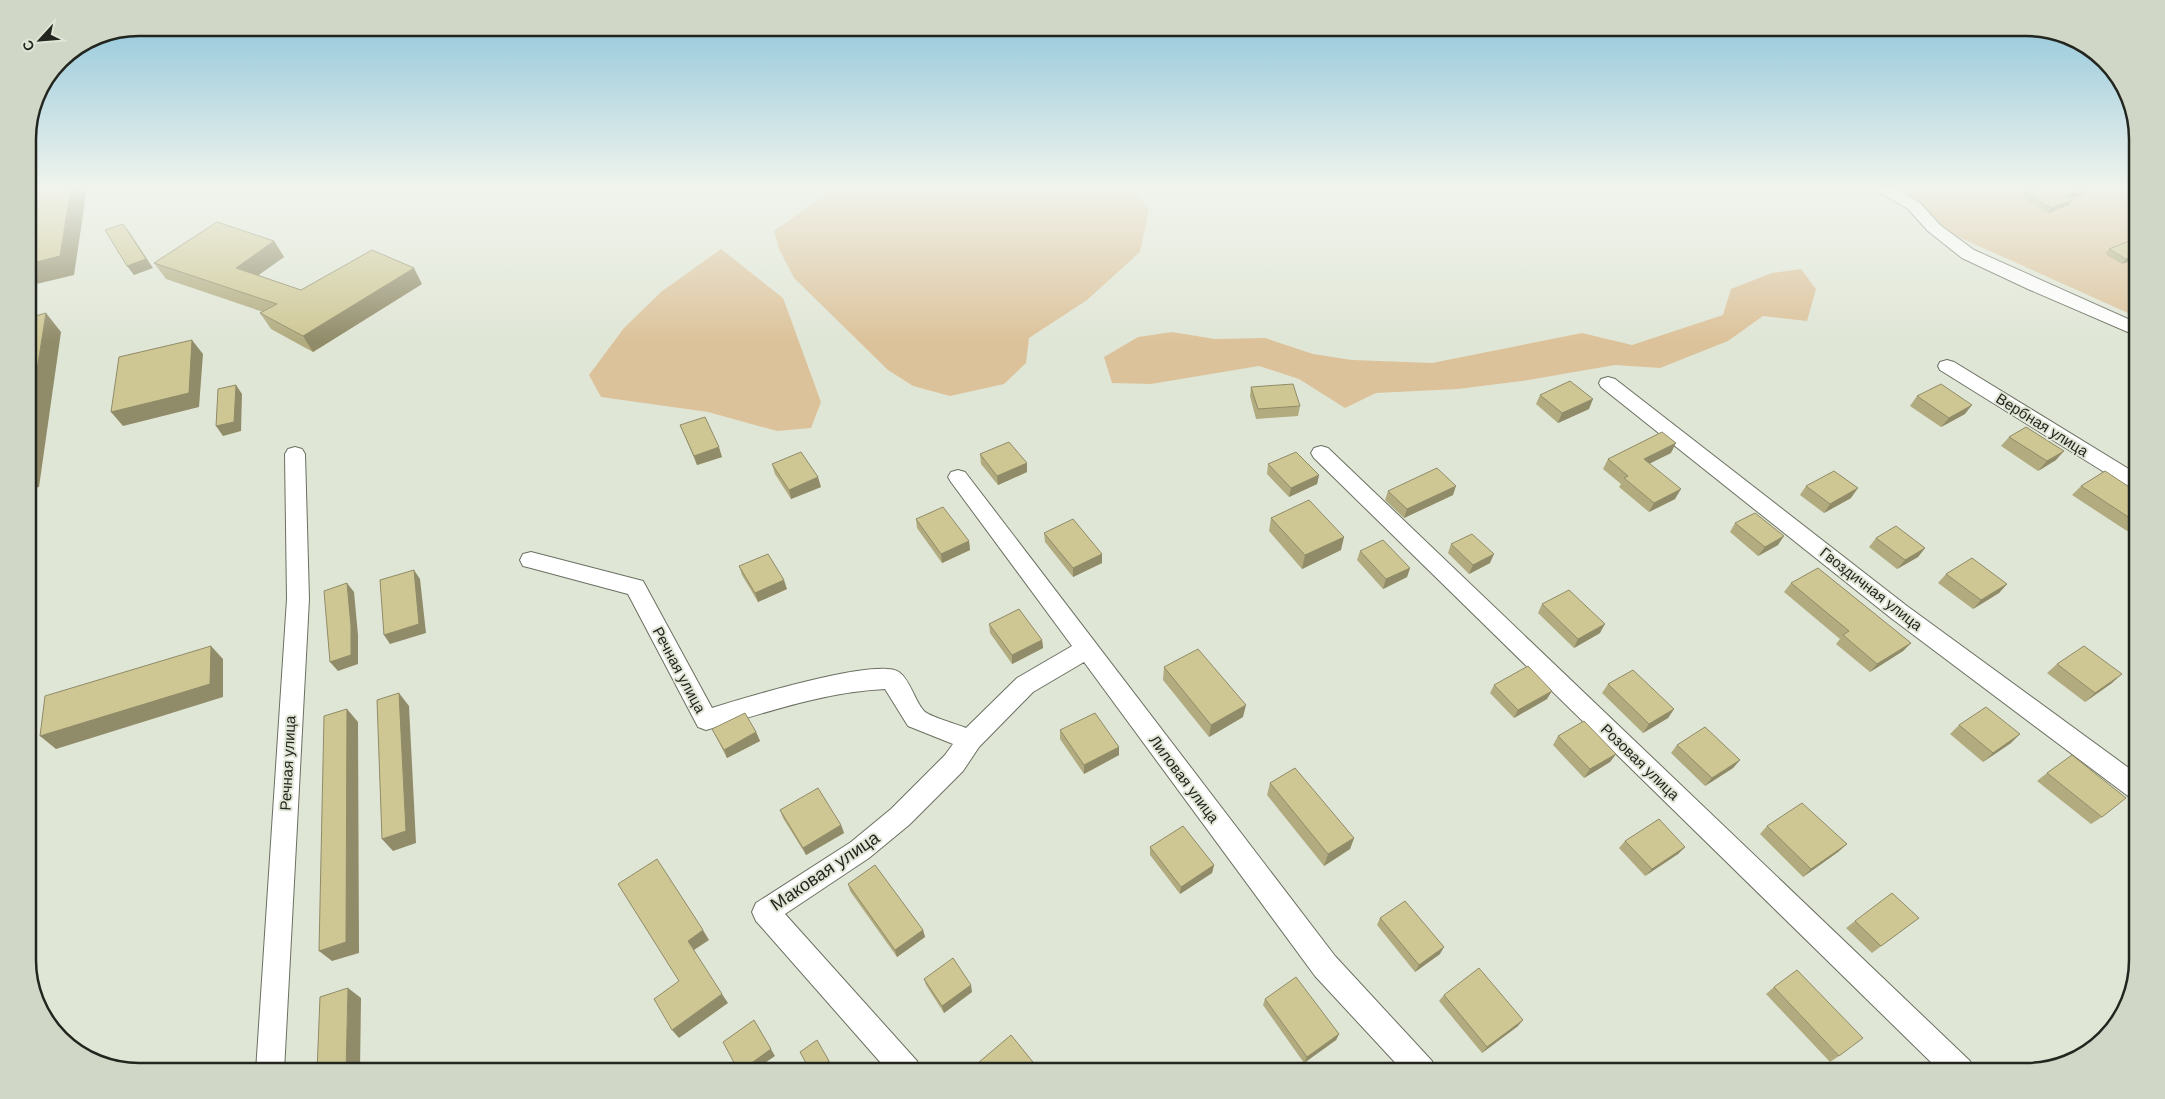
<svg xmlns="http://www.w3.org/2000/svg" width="2165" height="1099" font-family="'DM Sans',sans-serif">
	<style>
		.green { fill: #dcc29a }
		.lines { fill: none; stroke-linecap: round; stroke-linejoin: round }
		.minor-casing { stroke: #6a7061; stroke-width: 2 }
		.minor { fill: #fff; fill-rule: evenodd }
		.wall { fill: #b1ab7f }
		.shaded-wall { fill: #908b68 }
		.building { fill: #cec794; stroke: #908b68 }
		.labels { text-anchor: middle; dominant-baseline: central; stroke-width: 4; stroke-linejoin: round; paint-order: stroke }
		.street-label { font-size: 15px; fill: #23251f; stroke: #e0e6d6 }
		.near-street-label { font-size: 18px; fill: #23251f; stroke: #e0e6d6 }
		.rim { fill: none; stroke: #23251f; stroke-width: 2.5 }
	</style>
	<rect width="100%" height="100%" fill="#e0e6d6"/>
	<path class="green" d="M835,188H1130L1149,209L1140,252L1087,300L1029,338L1026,363L1004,384L950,396L913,386L888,370L794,278L779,249L774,231Z
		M1894,188H2137V317L1952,234L1918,203Z
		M721,249L783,298L821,402L811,428L777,431L708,412L601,397L589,375L624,328L661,292Z
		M1801,269L1816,289L1807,321L1763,316L1728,341L1660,368L1615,365L1522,381L1458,389L1376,393L1345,408L1299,379L1259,366L1151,384L1112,383L1104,357L1138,337L1172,332L1215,339L1265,338L1313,354L1352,360L1432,363L1582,333L1632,345L1723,315L1731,289L1772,273Z"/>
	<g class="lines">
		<g class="minor-casing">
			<path id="minor" d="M1876,188H1895L1920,203L1940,225L1974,250L2137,323V336L2028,289L1962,258L1928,231L1908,209L1878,191Z
				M1947,360L1954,362L2137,474V490L2130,488L1940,370L1938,366L1940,362Z
				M1608,377L1615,379L1907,606L2137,774V799L2128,796L1891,618L1601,387L1599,383L1601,379Z
				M1321,446L1328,448L1970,1061L1974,1071H1940L1314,458L1311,453L1314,448Z
				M295,447L302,449L305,454L309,599L284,1071H256L287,599L285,454L288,449Z
				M958,470L965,472L1335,956L1432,1061L1436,1071H1403L1315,976L1084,662L1033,692L979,747L963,771L909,825L869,858L785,914L917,1061L921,1071H888L756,921L752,912L756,903L851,842L891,809L945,755L953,744L908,726L885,689C823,692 765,713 706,730L698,727L628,594L531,568L523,566L520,560L523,554L531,552L643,581L712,708C741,699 877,657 899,672C911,681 914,700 924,711C930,717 957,724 966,728L1017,678L1072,646L951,482L948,477L951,472Z"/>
		</g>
		<use href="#minor" class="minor"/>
	</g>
	<path class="wall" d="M2087,189L2083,194L2070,199L2069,205L2048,213L2022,197L2025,193Z
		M274,241L284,257L258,275L301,290L422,284L313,352L271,329L260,313L263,312L166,279L154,263Z
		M2109,249L2137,258L2122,264L2105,254Z
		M1251,387L1300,406L1298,416L1256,419L1250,396Z
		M1540,395L1589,409L1558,423L1536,404Z
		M1917,396L1965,414L1941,427L1910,406Z
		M680,425L722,457L697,465Z
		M2009,437L2056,460L2038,471L2001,446Z
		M1671,453L1649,463L1675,499L1649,512L1619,487L1621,484L1603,469L1608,459Z
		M980,454L1027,472L998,485L981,464Z
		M772,464L821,487L791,499L775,474Z
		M1268,464L1319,475L1317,484L1289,497L1267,474Z
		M2105,471L2137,524L2127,531L2072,495L2081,486Z
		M1806,486L1851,498L1824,513L1800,495Z
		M1388,491L1453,495L1404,518L1385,500Z
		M1271,518L1341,550L1302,569L1269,531Z
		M916,519L969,541L970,550L942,563L917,528Z
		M1735,523L1778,545L1758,556L1730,532Z
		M1044,533L1102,563L1073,577L1045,542Z
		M1876,538L1925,548L1918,557L1897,569L1869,547Z
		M1451,544L1490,563L1469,574L1448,553Z
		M1360,551L1410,568L1407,577L1383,589L1357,560Z
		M739,566L787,589L758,602L742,575Z
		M1946,574L2007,584L1999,593L1973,609L1938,583Z
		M1791,583L1911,643L1903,651L1870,672L1836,644L1840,639L1784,592Z
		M1542,604L1600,633L1574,648L1538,613Z
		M989,624L1042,640L1043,648L1012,664L990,633Z
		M2057,664L2112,683L2085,702L2047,673Z
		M1164,667L1243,717L1209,737L1163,680Z
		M1608,684L1674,709L1668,718L1643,733L1602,693Z
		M1494,685L1547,699L1514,718L1490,693Z
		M1959,725L2011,743L1983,762L1950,734Z
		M712,729L756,732L760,741L727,758Z
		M1060,730L1119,747V755L1084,774L1060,739Z
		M1558,736L1616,754L1610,762L1584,778L1553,745Z
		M1677,745L1740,760L1733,768L1705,786L1671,753Z
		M2047,773L2102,817L2091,824L2037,781Z
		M1270,783L1354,838L1350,849L1324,866L1267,795Z
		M780,810L841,825L844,833L806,855L783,818Z
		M1767,826L1847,844L1838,852L1803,877L1760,834Z
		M1625,841L1685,847L1678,854L1645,876L1619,848Z
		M1150,847L1214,865L1212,873L1180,894L1150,855Z
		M848,884L923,930L925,937L897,957L850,891Z
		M1380,918L1440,954L1415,972L1377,925Z
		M1919,918L1872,953L1846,928L1855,921Z
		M924,979L972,992L944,1013L926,985Z
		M1774,987L1839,1056L1830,1062L1766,994Z
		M1444,995L1518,1026L1482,1053L1439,1001Z
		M1265,999L1339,1034L1336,1040L1304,1063L1263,1005Z
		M978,1063L1041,1072H981L979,1069Z"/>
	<path class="shaded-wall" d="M71,188H87L74,275L28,286V264Z
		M2087,189L2083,194L2063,201L2066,196Z
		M2073,200L2069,205L2048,213L2051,208Z
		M123,224L130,233L153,268L134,275L127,266Z
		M274,241L284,257L246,284L236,268Z
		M2137,255V258L2122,264L2126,259Z
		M414,268L422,284L313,352L303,336Z
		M46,313L61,332L39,487L28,490V427Z
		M192,340L203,354L199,407L123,426L111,412Z
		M236,385L242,394L241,431L223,436L216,426Z
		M1593,399L1589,409L1558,423L1562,413Z
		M1972,405L1965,414L1941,427L1949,418Z
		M1676,443L1671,453L1639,469L1644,459Z
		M719,447L722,457L697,465L694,456Z
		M2064,451L2056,460L2038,471L2047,461Z
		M1027,463V472L998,485L997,476Z
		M1319,475L1317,484L1289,497L1291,488Z
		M818,477L821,487L791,499L789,490Z
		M1456,486L1453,495L1404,518L1407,509Z
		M1858,488L1851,498L1824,513L1830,504Z
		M1681,489L1675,499L1649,512L1654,503Z
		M2137,521V524L2127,531Z
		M1784,536L1778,545L1758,556L1765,547Z
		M1344,537L1341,550L1302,569L1305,555Z
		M969,541L970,550L942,563L941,554Z
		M1925,548L1918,557L1897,569L1905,560Z
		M1102,554V563L1073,577V568Z
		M1494,554L1490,563L1469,574L1473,565Z
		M1410,568L1407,577L1383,589L1386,579Z
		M414,570L420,579L426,633L390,644L384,635Z
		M784,580L787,589L758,602L755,593Z
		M347,583L354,592L358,635V664L338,671L330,662Z
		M2007,584L1999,593L1973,609L1981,600Z
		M1605,624L1600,633L1574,648L1578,639Z
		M1042,640L1043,648L1012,664V655Z
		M1911,643L1903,651L1870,672L1877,664Z
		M211,646L223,659V697L56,749L40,736Z
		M2122,674L2112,683L2085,702L2095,693Z
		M1552,691L1547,699L1514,718L1518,710Z
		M399,693L409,706L416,843L393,851L382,839Z
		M1246,705L1243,717L1209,737L1211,725Z
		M347,709L358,722L359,953L332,961L319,951Z
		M1674,709L1668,718L1643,733L1649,724Z
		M756,732L760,741L727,758L724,750Z
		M2020,734L2011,743L1983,762L1993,753Z
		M1119,747V755L1084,774V765Z
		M1616,754L1610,762L1584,778L1590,769Z
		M1740,760L1733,768L1705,786L1712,778Z
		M841,825L844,833L806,855L803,848Z
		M1354,838L1350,849L1324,866L1328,854Z
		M1847,844L1838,852L1803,877L1811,869Z
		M1685,847L1678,854L1645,876L1652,869Z
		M1214,865L1212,873L1180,894L1181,887Z
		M703,930L709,940L694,950L688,941Z
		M923,930L925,937L897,957L895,950Z
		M1444,947L1440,954L1415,972L1419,965Z
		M971,985L972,992L944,1013L942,1006Z
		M348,988L361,998L360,1072H346Z
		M722,994L728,1003L679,1038L672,1030Z
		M1523,1020L1518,1026L1482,1053L1487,1047Z
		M758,1027L775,1056L752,1072H740Z
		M1339,1034L1336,1040L1304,1063L1307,1057Z
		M829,1061L831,1064L820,1072H814Z"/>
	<path class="building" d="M28,188H71L60,256L28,264Z
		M2040,188H2085L2087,189L2066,196L2073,200L2051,208L2025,193Z
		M217,222L274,241L236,268L301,290L372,250L414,268L303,336L260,313L277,304L154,263Z
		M123,224L146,259L127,266L105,230Z
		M2137,238V255L2126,259L2109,249Z
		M46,313L28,427V318Z
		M192,340L189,393L111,412L119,357Z
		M1570,381L1593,399L1562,413L1540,395Z
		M1293,384L1300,406L1258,409L1251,387Z
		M1941,384L1972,405L1949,418L1917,396Z
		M236,385L234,422L216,426L218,389Z
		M705,417L719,447L694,456L680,425Z
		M2026,427L2064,451L2047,461L2009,437Z
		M1662,432L1676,443L1644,459L1681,489L1654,503L1624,478L1628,476L1608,459Z
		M1009,442L1027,463L997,476L980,454Z
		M801,452L818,477L789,490L772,464Z
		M1296,452L1319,475L1291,488L1268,464Z
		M1437,468L1456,486L1407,509L1388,491Z
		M1834,471L1858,488L1830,504L1806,486Z
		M2105,471L2137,492V521L2136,522L2081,486Z
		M1309,500L1344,537L1305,555L1271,518Z
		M943,507L969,541L941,554L916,519Z
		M1755,513L1784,536L1765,547L1735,523Z
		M1073,519L1102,554L1073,568L1044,533Z
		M1896,526L1925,548L1905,560L1876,538Z
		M1472,534L1494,554L1473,565L1451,544Z
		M1383,540L1410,568L1386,579L1360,551Z
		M768,554L784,580L755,593L739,566Z
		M1972,558L2007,584L1981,600L1946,574Z
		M1818,568L1911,643L1877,664L1843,635L1849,631L1791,583Z
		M414,570L419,624L384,635L380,580Z
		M347,583L351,626V655L330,662L324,591Z
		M1569,590L1605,624L1578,639L1542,604Z
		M1019,609L1042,640L1012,655L989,624Z
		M211,646L210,684L40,736L45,696Z
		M2084,646L2122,674L2095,693L2057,664Z
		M1198,649L1246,705L1211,725L1164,667Z
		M1528,666L1552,691L1518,710L1494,685Z
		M1633,670L1674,709L1649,724L1608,684Z
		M399,693L406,831L382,839L377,700Z
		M1986,707L2020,734L1993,753L1959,725Z
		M347,709L346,942L319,951L324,716Z
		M745,713L756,732L724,750L712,729Z
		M1095,713L1119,747L1084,765L1060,730Z
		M1584,721L1616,754L1590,769L1558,736Z
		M1705,727L1740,760L1712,778L1677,745Z
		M2072,755L2126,798L2102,817L2047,773Z
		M1295,768L1354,838L1328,854L1270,783Z
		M818,788L841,825L803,848L780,810Z
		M1802,803L1847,844L1811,869L1767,826Z
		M1659,819L1685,847L1652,869L1625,841Z
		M1183,826L1214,865L1181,887L1150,847Z
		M657,859L703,930L688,941L722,994L672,1030L654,999L679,981L618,884Z
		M875,865L923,930L895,950L848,884Z
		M1892,893L1919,918L1881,946L1855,921Z
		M1405,901L1444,947L1419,965L1380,918Z
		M953,958L971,985L942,1006L924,979Z
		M1479,968L1523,1020L1487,1047L1444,995Z
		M1797,970L1863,1038L1839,1056L1774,987Z
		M1296,977L1339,1034L1307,1057L1265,999Z
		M348,988L346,1072H317L320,997Z
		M754,1020L771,1049L739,1072L723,1042Z
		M1011,1035L1041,1072H984L978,1063Z
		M817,1040L829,1061L814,1072H811L800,1052Z"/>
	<linearGradient id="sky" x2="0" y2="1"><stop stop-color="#8bc4da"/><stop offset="0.55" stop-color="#f1f4ed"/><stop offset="1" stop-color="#f1f4ed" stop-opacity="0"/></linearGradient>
	<rect width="2165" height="342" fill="url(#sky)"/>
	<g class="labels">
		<g class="street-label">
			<text transform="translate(2042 425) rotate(32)">Вербная улица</text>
			<text transform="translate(1871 589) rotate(38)">Гвоздичная улица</text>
			<text transform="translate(679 670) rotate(62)">Речная улица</text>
			<text transform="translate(1640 762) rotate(44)">Розовая улица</text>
			<text transform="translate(288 763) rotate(-87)">Речная улица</text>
			<text transform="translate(1184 779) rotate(53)">Лиловая улица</text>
		</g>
		<g class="near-street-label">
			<text transform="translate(825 871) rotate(-34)">Маковая улица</text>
		</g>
	</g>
	<path d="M0 0H2165V1099H0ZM139 36H2026A103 103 0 0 1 2129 139V960A103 103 0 0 1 2026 1063H139A103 103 0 0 1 36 960V139A103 103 0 0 1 139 36Z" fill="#d1d7c7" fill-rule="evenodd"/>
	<path class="rim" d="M139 36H2026A103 103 0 0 1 2129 139V960A103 103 0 0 1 2026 1063H139A103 103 0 0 1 36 960V139A103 103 0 0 1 139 36Z"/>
	<g transform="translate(40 40) rotate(244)" stroke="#e0e6d6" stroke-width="4" paint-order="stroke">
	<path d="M0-4L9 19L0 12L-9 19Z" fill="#23251f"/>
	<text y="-8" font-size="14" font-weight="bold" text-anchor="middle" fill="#23251f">С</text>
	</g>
</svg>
